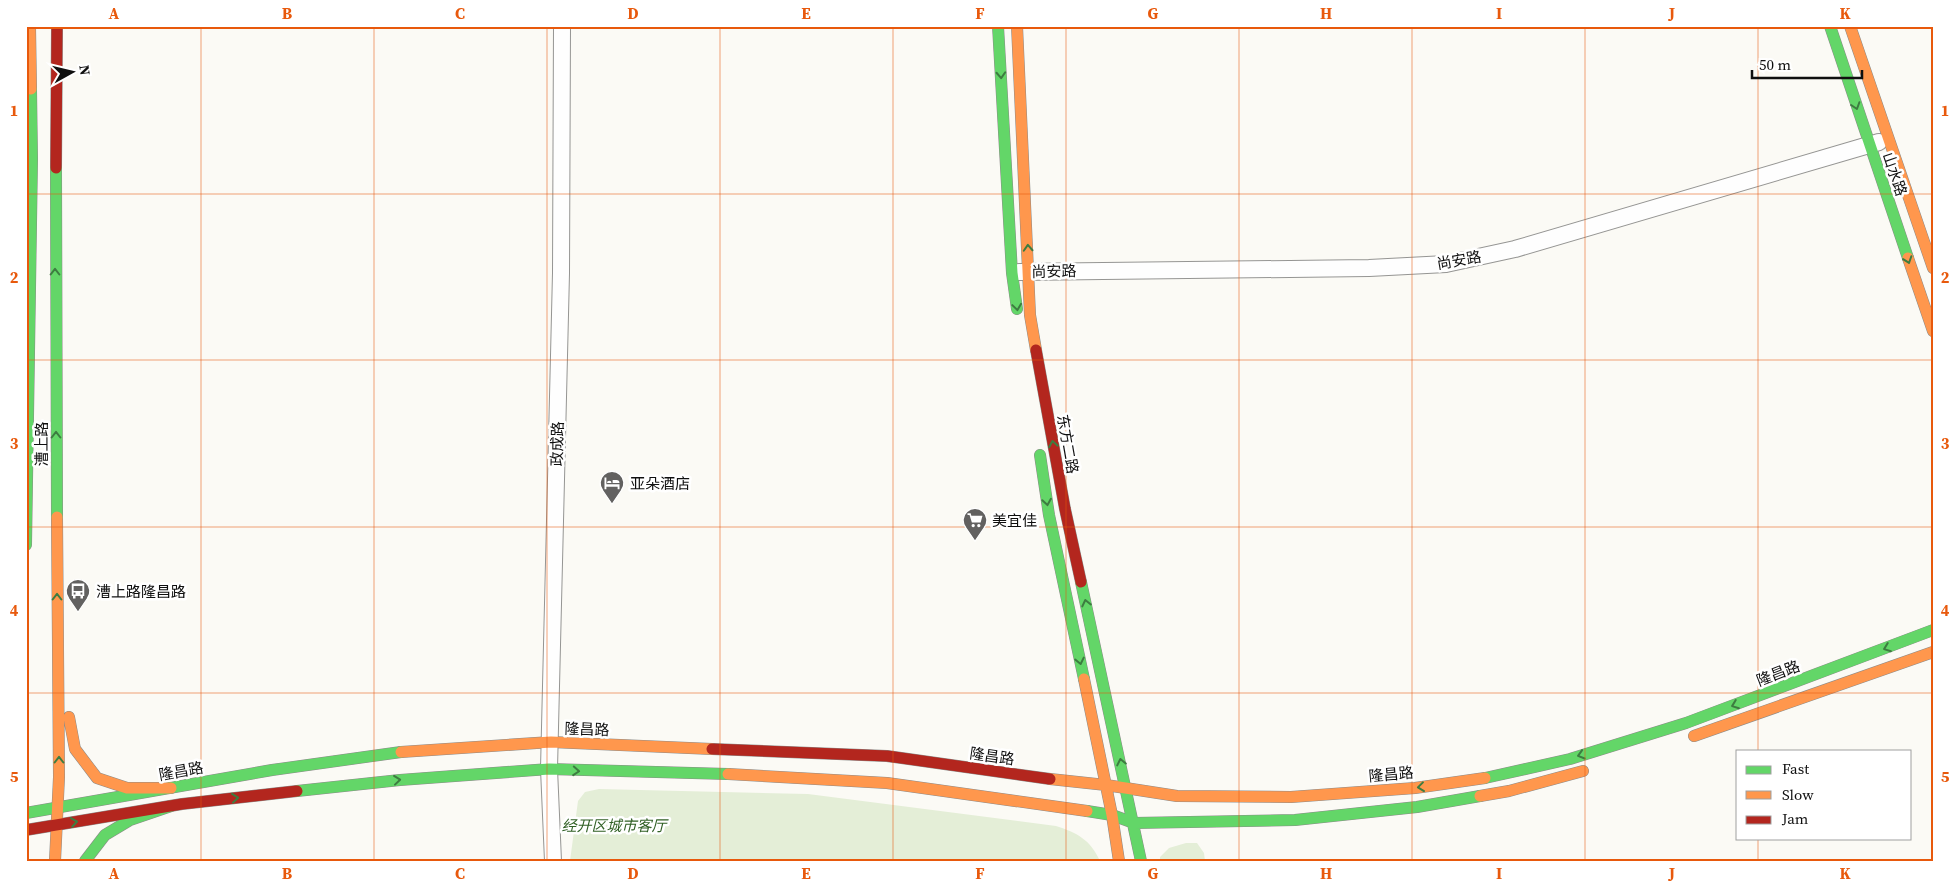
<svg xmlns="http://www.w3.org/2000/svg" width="1959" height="887" font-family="'Source Serif 4','Noto Sans SC',serif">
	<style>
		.park { fill: #e4eed7 }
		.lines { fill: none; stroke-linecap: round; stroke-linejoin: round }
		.street-casing { stroke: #959593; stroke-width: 18 }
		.fast-casing { stroke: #8c8b89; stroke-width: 12 }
		.slow-casing { stroke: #8c8b89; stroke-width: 12 }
		.jam-casing { stroke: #8c8b89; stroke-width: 12 }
		.street { stroke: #fefefe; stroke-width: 16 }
		.fast { stroke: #63d668; stroke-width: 11 }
		.slow { stroke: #ff974d; stroke-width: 11 }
		.jam { stroke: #b3261e; stroke-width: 11 }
		.oneway { stroke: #3d7c40 }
		.grid { fill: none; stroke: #e8590c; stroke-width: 1; stroke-opacity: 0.55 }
		.labels { text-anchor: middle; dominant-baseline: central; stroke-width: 5; stroke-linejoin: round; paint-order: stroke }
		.street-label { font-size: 15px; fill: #0f0f0f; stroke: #fff }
		.poi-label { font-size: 15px; fill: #0f0f0f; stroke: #fff; text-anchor: start }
		.park-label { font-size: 15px; font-style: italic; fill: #316025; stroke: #fff }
		.neatline { fill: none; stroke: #e8590c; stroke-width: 2 }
		.grid-label { font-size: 16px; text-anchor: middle; font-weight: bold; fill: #e8590c }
	</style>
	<rect width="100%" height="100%" fill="#fbfaf5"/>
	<path class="park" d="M599,789L808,794L1056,826C1077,833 1090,839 1100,861H570L578,801L585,792Z
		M1186,843H1197L1204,853L1205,861H1160V857L1169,848Z"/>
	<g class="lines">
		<g class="street-casing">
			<path id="street" d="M1019,272L1369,268L1446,264L1515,249L1879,142
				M553,861L549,769L561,273L562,26"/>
		</g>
		<g class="fast-casing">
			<path id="fast" d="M998,26L1012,273L1017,309
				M1830,26L1908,258
				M56,168L57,517
				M1040,455L1049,515L1084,679
				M26,545L32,159L31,89
				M1081,582L1141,861
				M1485,778L1570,759L1686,723L1933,630
				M297,791L400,780L549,769L728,774
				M1087,811L1112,815L1134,823L1295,820L1417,807L1480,796
				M26,813L272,770L401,752
				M85,861L105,835L130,820L171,806"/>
		</g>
		<g class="slow-casing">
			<path id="slow" d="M30,26L31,89
				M1017,26L1030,315L1036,350
				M1850,26L1933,268
				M1908,258L1933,331
				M1084,679L1112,815L1119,861
				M69,717L75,749L97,778L127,788H171
				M1694,736L1933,652
				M401,752L551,742L712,749
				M728,774L887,783L1087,811
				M1050,779L1106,785L1177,796L1291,797L1415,788L1485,778
				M1480,796L1509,791L1583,771
				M55,861L59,777L57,517"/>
		</g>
		<g class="jam-casing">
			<path id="jam" d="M56,168L57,26
				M1036,350L1065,509L1081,582
				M712,749L887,756L1050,779
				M26,830L182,804L297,791"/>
		</g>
		<use href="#street" class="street"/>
		<use href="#fast" class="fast"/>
		<use href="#slow" class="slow"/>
		<use href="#jam" class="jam"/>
	</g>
	<defs><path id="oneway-chevron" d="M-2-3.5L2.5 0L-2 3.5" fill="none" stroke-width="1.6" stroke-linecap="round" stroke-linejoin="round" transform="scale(1.25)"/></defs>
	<g class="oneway">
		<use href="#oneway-chevron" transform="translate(1001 75) rotate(87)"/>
		<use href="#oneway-chevron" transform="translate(1856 106) rotate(72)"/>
		<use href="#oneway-chevron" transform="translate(1028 248) rotate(-93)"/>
		<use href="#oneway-chevron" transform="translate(1908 260) rotate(71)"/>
		<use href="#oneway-chevron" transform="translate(55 272) rotate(-90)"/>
		<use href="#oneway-chevron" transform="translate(1017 307) rotate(82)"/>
		<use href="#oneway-chevron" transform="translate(56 435) rotate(-90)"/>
		<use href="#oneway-chevron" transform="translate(1053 444) rotate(-100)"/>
		<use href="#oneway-chevron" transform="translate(1047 502) rotate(81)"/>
		<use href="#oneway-chevron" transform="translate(57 597) rotate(-90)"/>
		<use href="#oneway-chevron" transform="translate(1086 603) rotate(-103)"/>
		<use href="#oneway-chevron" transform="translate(1887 648) rotate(159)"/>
		<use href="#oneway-chevron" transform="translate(1080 661) rotate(78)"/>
		<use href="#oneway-chevron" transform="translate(1735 705) rotate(159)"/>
		<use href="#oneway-chevron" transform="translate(1581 755) rotate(163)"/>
		<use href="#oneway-chevron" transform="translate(59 760) rotate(-90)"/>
		<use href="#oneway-chevron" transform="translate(1121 762) rotate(-102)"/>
		<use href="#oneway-chevron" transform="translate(576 771) rotate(4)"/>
		<use href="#oneway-chevron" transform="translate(397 780) rotate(-6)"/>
		<use href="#oneway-chevron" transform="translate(1421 787) rotate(173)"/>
		<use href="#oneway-chevron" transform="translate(235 798) rotate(-6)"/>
		<use href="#oneway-chevron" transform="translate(74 822) rotate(-9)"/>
	</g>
	<path class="grid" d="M201,26V861M374,26V861M547,26V861M720,26V861M893,26V861M1066,26V861M1239,26V861M1412,26V861M1585,26V861M1758,26V751M26,194H1933M26,360H1933M26,527H1933M26,693H1933M1758,838V861"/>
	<defs>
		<g id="hotel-pin" transform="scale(1.25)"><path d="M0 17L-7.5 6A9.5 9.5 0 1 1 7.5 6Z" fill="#626160" stroke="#fff"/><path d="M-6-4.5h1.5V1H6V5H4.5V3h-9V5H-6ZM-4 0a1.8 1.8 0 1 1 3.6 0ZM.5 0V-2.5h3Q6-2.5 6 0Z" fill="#fff"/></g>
		<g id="supermarket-pin" transform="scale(1.25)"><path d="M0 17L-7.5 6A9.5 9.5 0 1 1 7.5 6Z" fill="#626160" stroke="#fff"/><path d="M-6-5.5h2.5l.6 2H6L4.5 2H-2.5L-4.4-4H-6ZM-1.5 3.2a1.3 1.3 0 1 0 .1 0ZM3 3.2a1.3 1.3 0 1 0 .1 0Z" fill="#fff"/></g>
		<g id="bus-pin" transform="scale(1.25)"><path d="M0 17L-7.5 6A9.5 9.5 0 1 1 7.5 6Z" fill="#626160" stroke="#fff"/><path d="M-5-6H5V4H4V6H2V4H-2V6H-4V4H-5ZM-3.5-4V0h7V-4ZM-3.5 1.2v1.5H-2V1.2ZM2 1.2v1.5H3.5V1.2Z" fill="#fff"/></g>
	</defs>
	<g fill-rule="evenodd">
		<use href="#hotel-pin" x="612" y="483"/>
		<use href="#supermarket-pin" x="975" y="520"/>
		<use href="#bus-pin" x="78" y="591"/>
	</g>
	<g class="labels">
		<g class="street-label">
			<text transform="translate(1895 174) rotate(71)">山水路</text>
			<text transform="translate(1459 260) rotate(-10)">尚安路</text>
			<text transform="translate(1054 271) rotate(-1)">尚安路</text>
			<text transform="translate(41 444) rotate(-90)">漕上路</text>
			<text transform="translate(557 444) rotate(-89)">政成路</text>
			<text transform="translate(1068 444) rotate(80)">东方二路</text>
			<text transform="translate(1778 673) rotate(-21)">隆昌路</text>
			<text transform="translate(587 729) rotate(2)">隆昌路</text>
			<text transform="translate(992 756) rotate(8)">隆昌路</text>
			<text transform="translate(181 771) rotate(-10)">隆昌路</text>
			<text transform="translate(1391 774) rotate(-5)">隆昌路</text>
		</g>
		<g class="poi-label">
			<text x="630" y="483">亚朵酒店</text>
			<text x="992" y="520">美宜佳</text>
			<text x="96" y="591">漕上路隆昌路</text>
		</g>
		<g class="park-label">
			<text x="614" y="825">经开区城市客厅</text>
		</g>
	</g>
	<rect width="1959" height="887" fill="none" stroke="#ffffff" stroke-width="55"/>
	<rect x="1736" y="750" width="175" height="90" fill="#ffffff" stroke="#9f9f9f"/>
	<rect x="1746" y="766" width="25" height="8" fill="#63d668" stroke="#9f9f9f"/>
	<text x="1782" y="774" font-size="15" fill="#0f0f0f">Fast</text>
	<rect x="1746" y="791" width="25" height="8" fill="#ff974d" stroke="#9f9f9f"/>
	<text x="1782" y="800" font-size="15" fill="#0f0f0f">Slow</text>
	<rect x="1746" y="816" width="25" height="8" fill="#b3261e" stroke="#9f9f9f"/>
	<text x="1782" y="824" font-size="15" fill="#0f0f0f">Jam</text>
	<g transform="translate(72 72) rotate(82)" stroke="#ffffff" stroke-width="4" paint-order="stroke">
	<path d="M0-4L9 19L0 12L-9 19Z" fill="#0f0f0f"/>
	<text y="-8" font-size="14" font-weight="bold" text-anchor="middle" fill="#0f0f0f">N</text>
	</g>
	<path d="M1752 70v8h110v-8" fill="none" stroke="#0f0f0f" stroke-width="2.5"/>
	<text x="1759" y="70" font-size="15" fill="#0f0f0f" stroke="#ffffff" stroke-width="4" paint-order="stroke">50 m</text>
	<rect x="28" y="28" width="1904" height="832" class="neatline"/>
	<g class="grid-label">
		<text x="114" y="19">A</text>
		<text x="287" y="19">B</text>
		<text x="460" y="19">C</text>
		<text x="633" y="19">D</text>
		<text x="806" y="19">E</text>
		<text x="980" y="19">F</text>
		<text x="1153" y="19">G</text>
		<text x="1326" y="19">H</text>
		<text x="1499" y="19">I</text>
		<text x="1672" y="19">J</text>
		<text x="1845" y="19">K</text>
		<text x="14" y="116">1</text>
		<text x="1945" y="116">1</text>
		<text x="14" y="283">2</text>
		<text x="1945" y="283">2</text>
		<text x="14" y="449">3</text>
		<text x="1945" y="449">3</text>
		<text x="14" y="616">4</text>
		<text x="1945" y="616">4</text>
		<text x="14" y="782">5</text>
		<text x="1945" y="782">5</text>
		<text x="114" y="879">A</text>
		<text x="287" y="879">B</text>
		<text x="460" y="879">C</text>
		<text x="633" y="879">D</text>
		<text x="806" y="879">E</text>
		<text x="980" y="879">F</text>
		<text x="1153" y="879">G</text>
		<text x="1326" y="879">H</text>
		<text x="1499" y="879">I</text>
		<text x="1672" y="879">J</text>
		<text x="1845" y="879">K</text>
	</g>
</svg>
